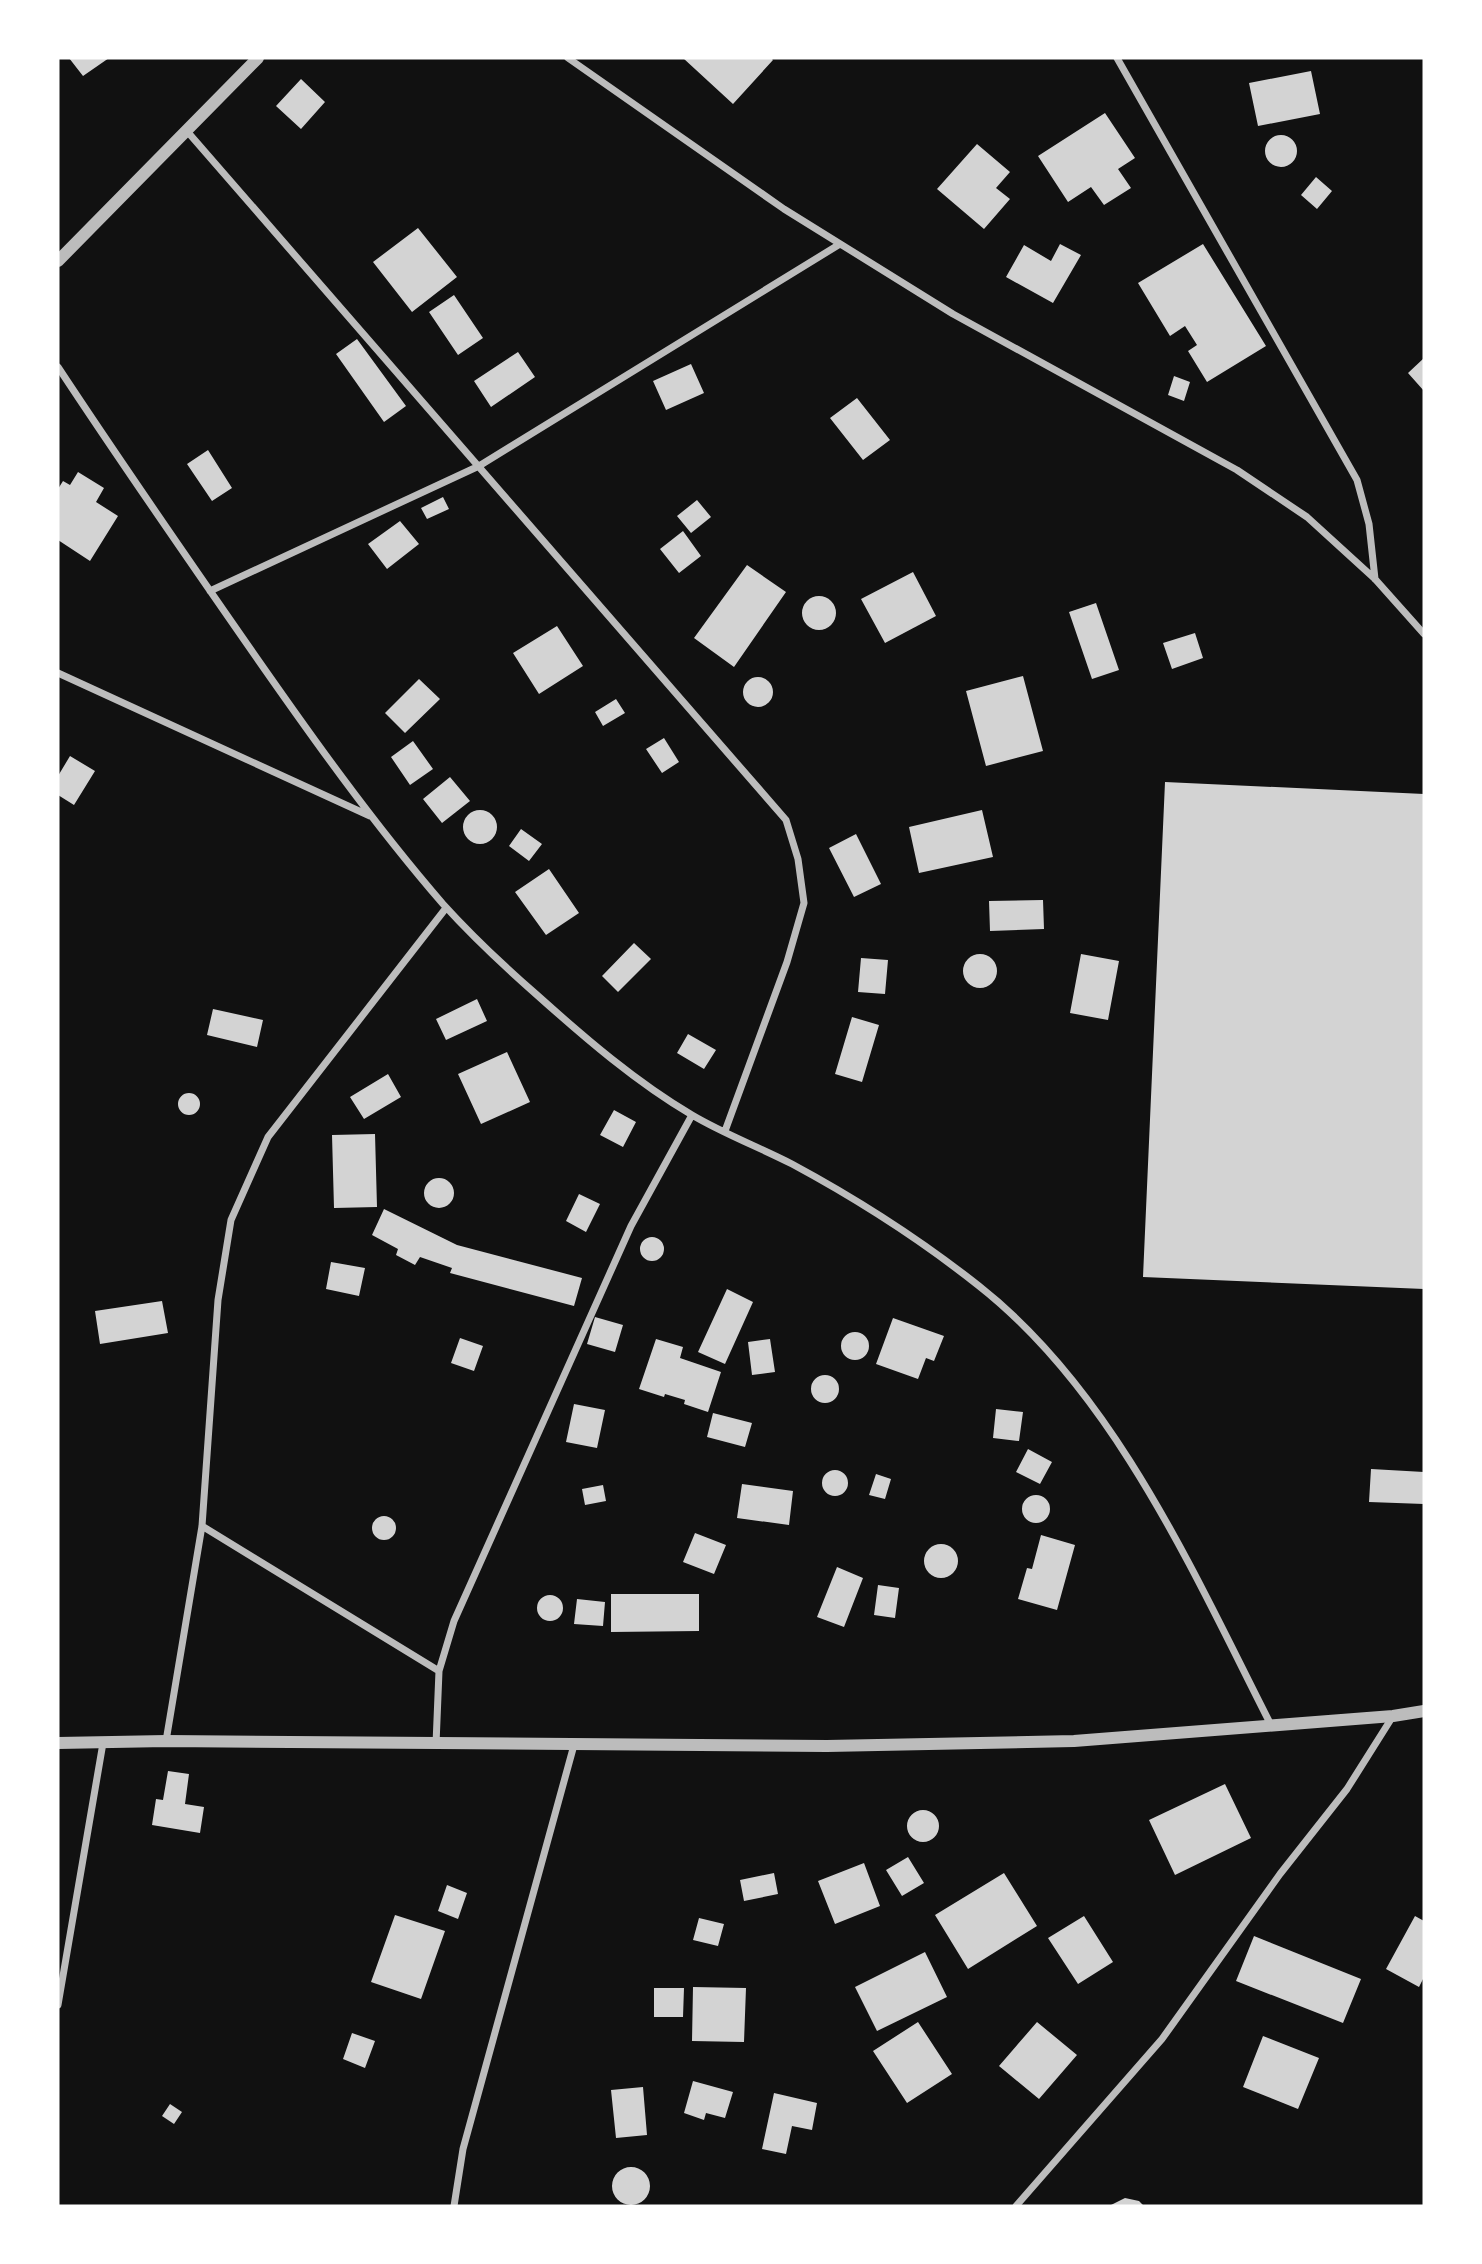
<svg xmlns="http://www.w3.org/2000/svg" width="1482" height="2264" font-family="'Source Sans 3',sans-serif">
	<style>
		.building { fill: #d3d3d3 }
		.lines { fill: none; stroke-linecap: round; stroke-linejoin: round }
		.minor { stroke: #bcbcbc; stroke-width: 7 }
		.tertiary { stroke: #bcbcbc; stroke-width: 12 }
	</style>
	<rect width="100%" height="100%" fill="#111"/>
	<path class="building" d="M69,58H109L83,76Z
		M683,58H771L773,60L733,104Z
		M1311,71L1320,114L1258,126L1249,83Z
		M301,79L325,102L301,129L276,106Z
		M1105,113L1135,158L1118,169L1131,188L1104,205L1091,187L1068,202L1038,156Z
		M1265 151a16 16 0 1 1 32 0a16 16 0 1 1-32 0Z
		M977,144L1010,172L996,188L1010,199L984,229L937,189Z
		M1316,177L1332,191L1317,209L1301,195Z
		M418,228L457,277L412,312L373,262Z
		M1060,244L1081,255L1053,303L1006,277L1024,245L1051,261Z
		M1203,244L1266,346L1207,382L1188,351L1197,345L1185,326L1170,336L1138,283Z
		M454,295L483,338L458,355L429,312Z
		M357,339L406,406L384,422L336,354Z
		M518,352L535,377L491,407L474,381Z
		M1424,358V391L1408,373Z
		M691,364L704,393L666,410L653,381Z
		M1174,376L1190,382L1184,401L1168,395Z
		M857,398L890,440L863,460L830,418Z
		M208,450L232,488L212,501L187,464Z
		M78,472L104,488L96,502L118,516L90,561L58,540V489L63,481L70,485Z
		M443,497L449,509L427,519L421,508Z
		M697,500L711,517L691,533L677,516Z
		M400,521L419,544L387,569L368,544Z
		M683,531L701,556L679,573L660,549Z
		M747,565L786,592L734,667L694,638Z
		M913,572L936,616L885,643L861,599Z
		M802 613a17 17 0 1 1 34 0a17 17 0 1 1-34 0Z
		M1096,603L1119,670L1092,679L1069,612Z
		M557,626L583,666L539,694L513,653Z
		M1195,633L1203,658L1172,669L1163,643Z
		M1023,676L1043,751L986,766L966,691Z
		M743 692a15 15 0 1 1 30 0a15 15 0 1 1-30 0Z
		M419,679L440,699L405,733L385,713Z
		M616,699L625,713L603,726L595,712Z
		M664,738L679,762L662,773L646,749Z
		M413,741L433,769L410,785L391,757Z
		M70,756L95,771L74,805L58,795V776Z
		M450,777L470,801L442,823L423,799Z
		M1165,782L1424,794V1289L1143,1277Z
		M982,810L993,857L919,873L909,827Z
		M463 827a17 17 0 1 1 34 0a17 17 0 1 1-34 0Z
		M521,829L542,844L529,861L509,846Z
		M856,834L881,884L854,897L829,848Z
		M549,869L579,913L546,935L515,892Z
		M1043,900L1044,929L990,931L989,901Z
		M634,943L651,959L618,992L602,976Z
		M1081,954L1119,961L1108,1020L1070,1013Z
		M963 971a17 17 0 1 1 34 0a17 17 0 1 1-34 0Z
		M861,958L888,960L885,994L858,992Z
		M477,999L487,1021L446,1040L436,1019Z
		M213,1009L263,1020L257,1047L207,1035Z
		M852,1017L879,1025L862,1082L835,1074Z
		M688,1034L716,1050L704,1069L677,1053Z
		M507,1052L530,1102L481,1124L458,1074Z
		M388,1074L401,1097L364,1119L350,1097Z
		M178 1104a11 11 0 1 1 22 0a11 11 0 1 1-22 0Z
		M614,1110L636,1122L623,1147L600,1135Z
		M375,1134L377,1207L334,1208L332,1135Z
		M424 1193a15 15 0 1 1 30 0a15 15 0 1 1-30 0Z
		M579,1194L600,1204L586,1232L566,1221Z
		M384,1209L457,1245L582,1278L574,1306L450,1273L452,1268L420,1257L415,1265L396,1255L398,1249L372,1235Z
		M640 1249a12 12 0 1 1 24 0a12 12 0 1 1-24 0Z
		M331,1262L365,1268L359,1296L326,1289Z
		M727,1289L753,1302L725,1364L698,1352Z
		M162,1301L168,1333L100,1344L95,1311Z
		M595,1317L623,1325L615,1352L587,1344Z
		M893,1318L944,1336L934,1361L926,1358L918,1379L876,1364Z
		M841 1346a14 14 0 1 1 28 0a14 14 0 1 1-28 0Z
		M460,1338L483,1346L474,1371L451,1363Z
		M656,1339L683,1347L680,1358L721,1372L708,1412L684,1404L685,1400L665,1394L664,1397L639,1389Z
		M770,1339L775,1372L752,1375L748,1342Z
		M811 1389a14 14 0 1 1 28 0a14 14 0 1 1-28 0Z
		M574,1404L605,1410L597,1448L566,1442Z
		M996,1409L1023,1412L1019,1441L993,1438Z
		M713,1413L752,1423L745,1447L707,1437Z
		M1028,1449L1052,1462L1040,1484L1016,1472Z
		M1371,1469L1424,1472V1504L1369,1502Z
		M822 1483a13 13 0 1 1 26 0a13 13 0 1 1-26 0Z
		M876,1474L891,1479L885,1499L869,1495Z
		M742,1484L793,1491L789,1525L737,1518Z
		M603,1485L606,1501L585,1505L582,1489Z
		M1022 1509a14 14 0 1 1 28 0a14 14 0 1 1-28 0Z
		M372 1528a12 12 0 1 1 24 0a12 12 0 1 1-24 0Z
		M695,1533L726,1545L714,1574L683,1562Z
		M1041,1535L1075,1545L1057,1610L1018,1599L1027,1568L1032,1569Z
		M924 1561a17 17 0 1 1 34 0a17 17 0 1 1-34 0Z
		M837,1567L863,1578L844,1627L817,1617Z
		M878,1585L899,1588L895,1618L874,1615Z
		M611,1594H699V1631L611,1632Z
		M537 1608a13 13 0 1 1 26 0a13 13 0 1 1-26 0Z
		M577,1599L605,1602L603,1626L574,1624Z
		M168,1771L189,1774L185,1804L204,1807L200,1833L152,1825L156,1799L163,1800Z
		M1225,1784L1251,1838L1175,1875L1149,1820Z
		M907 1826a16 16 0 1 1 32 0a16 16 0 1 1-32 0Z
		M908,1857L924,1883L902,1896L886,1870Z
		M864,1863L880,1906L835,1924L818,1881Z
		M774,1873L778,1894L744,1901L740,1880Z
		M1004,1873L1037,1926L968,1969L935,1915Z
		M447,1885L467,1893L458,1919L438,1911Z
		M395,1915L445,1931L421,1999L371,1982Z
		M1084,1916L1113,1962L1078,1984L1048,1938Z
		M1415,1916L1424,1921V1977L1419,1987L1386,1969Z
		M699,1918L724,1924L718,1946L693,1940Z
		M1254,1936L1361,1979L1343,2023L1236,1981Z
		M925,1952L947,1997L877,2031L855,1987Z
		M693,1987L746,1988L744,2042L692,2041Z
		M654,1988H684L683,2017H654Z
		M918,2022L952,2074L907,2103L873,2051Z
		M1037,2022L1077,2055L1039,2099L999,2066Z
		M352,2033L375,2041L365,2068L343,2059Z
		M1263,2036L1319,2058L1298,2109L1243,2087Z
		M693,2081L733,2092L725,2118L706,2113L704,2120L684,2113Z
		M643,2087L647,2135L616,2138L611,2090Z
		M774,2093L817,2103L812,2130L792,2126L786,2154L762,2149Z
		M170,2104L182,2112L174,2124L162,2116Z
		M612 2186a19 19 0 1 1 38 0a19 19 0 1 1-38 0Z
		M1125,2198L1139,2201L1144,2206H1109Z"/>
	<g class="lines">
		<path class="minor" d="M568,58L784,209L953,314L1237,470L1307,517L1375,579L1424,634
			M1117,58L1357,480L1369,524L1375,579
			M186,130L786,820L798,859L804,903L787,962L725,1131
			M58,367C120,461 183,552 247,644C309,733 372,822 443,904C472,936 505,967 537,995C585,1038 636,1082 692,1115C724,1134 759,1147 792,1164C857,1199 921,1240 979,1286C1115,1393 1194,1574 1271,1725
			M210,591L479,466L840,244
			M58,673L370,816
			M202,1526L439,1671
			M166,1741L202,1526L218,1300L231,1220L268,1137L446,908
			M436,1744L439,1671L454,1621L631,1226L692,1115
			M58,2005L103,1743
			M454,2206L463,2149L574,1745
			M1016,2206L1162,2039L1280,1874L1347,1789L1393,1716"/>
		<path class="tertiary" d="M58,261L258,58
			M58,1743L166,1741L827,1746L1074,1741L1393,1716L1424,1711"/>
	</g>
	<rect width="1482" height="2264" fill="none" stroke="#ffffff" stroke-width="119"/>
</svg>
